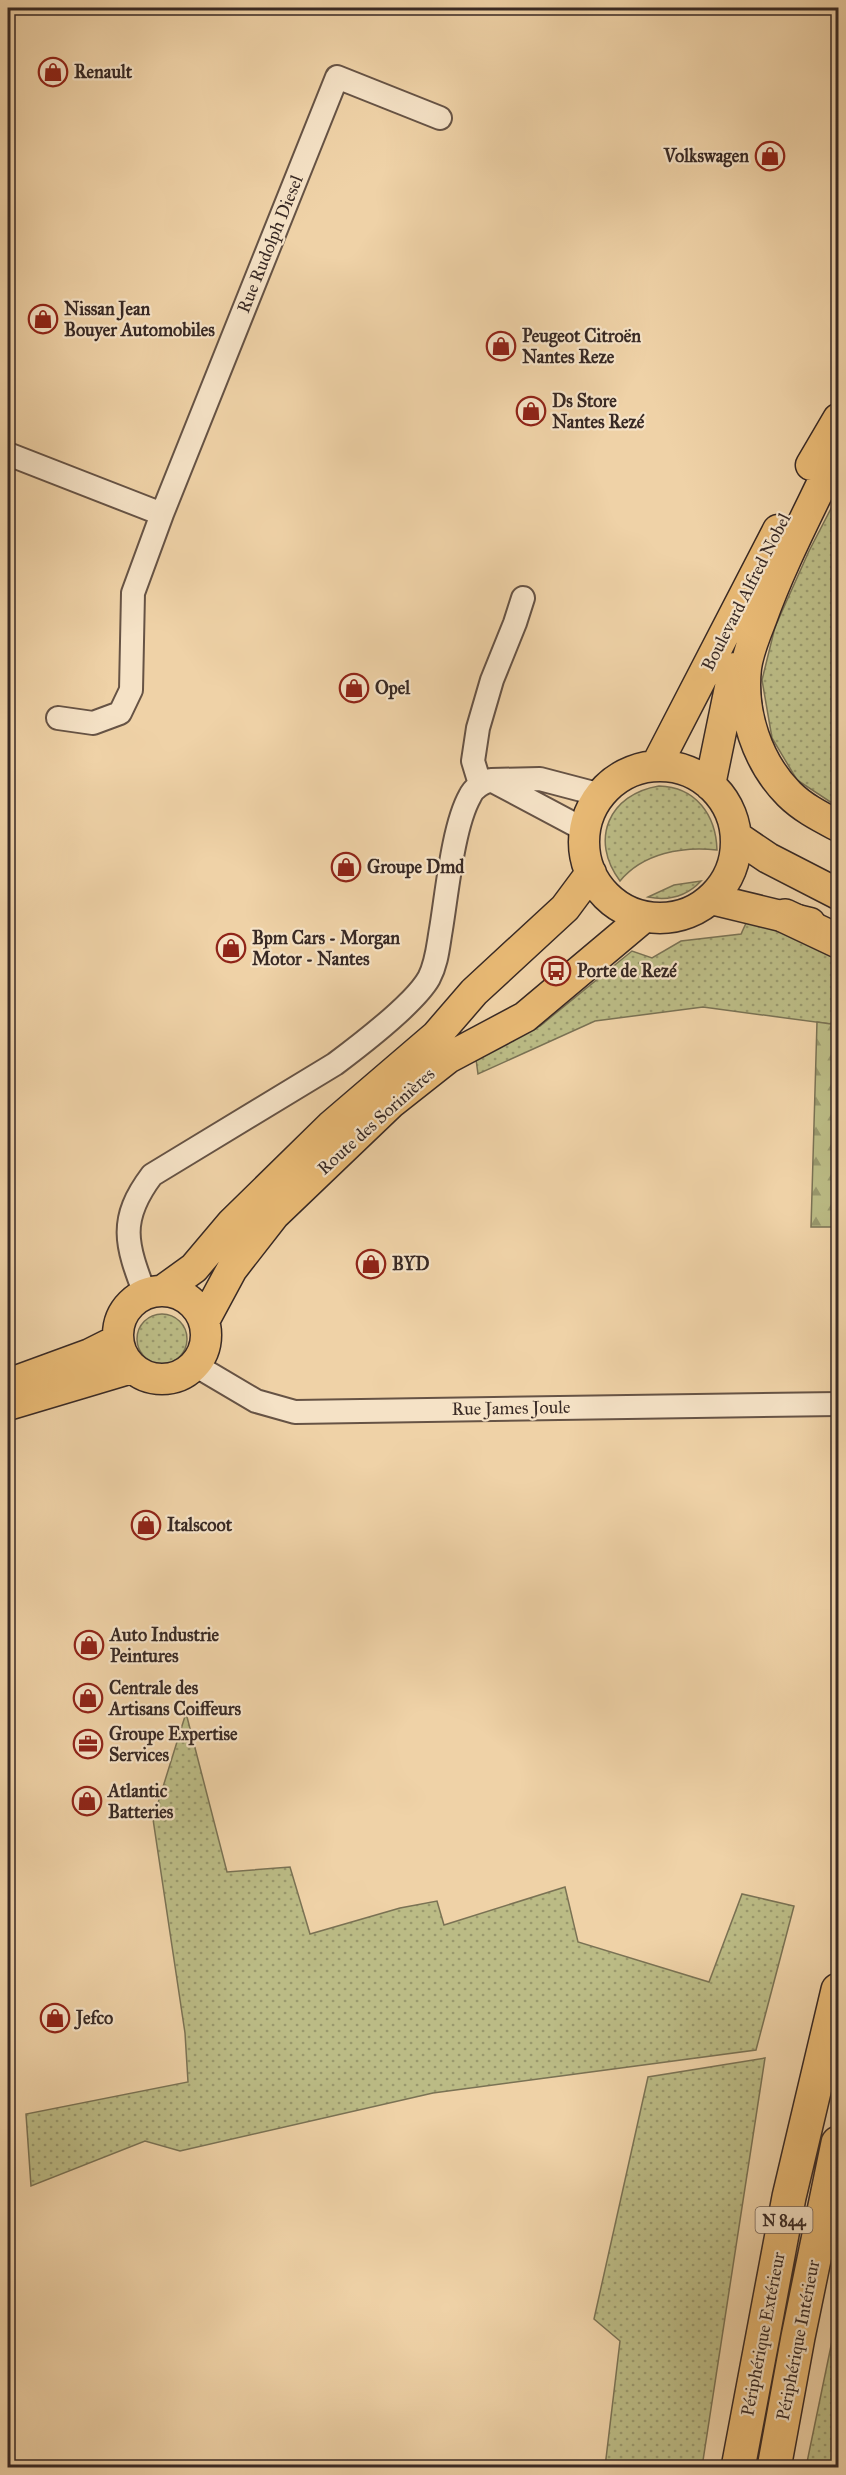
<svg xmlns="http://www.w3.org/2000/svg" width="846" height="2475" font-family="'IM FELL Great Primer',serif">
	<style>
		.grass { fill: url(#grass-dots); stroke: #7a7254; stroke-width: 1.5 }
		.forest { fill: url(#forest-firs); stroke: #7a7254; stroke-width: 1.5 }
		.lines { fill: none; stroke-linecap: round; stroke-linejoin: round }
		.minor-casing { stroke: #665345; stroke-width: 26 }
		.major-casing { stroke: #382924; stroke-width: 33 }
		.highway-casing { stroke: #382924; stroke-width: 36 }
		.minor { stroke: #f5e2c6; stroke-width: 22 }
		.major { stroke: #e8b974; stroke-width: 30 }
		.highway { stroke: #e8b974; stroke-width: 33 }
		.labels { text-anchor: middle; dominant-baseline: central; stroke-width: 4.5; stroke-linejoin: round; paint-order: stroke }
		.shield { fill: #f5e2c6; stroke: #716055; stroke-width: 1.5 }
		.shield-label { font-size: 16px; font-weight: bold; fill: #382924 }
		.poi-label { font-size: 18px; font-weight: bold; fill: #382924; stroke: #f5e2c6; text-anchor: start }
		.street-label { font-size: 18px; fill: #382924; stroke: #f5e2c6 }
	</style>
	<defs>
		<pattern id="grass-dots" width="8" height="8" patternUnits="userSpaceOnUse" patternTransform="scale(1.5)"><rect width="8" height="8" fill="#bbbb85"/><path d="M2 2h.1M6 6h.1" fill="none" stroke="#99986d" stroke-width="1.8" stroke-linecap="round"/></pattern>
		<pattern id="forest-firs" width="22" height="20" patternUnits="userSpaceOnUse" patternTransform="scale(1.5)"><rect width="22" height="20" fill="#bbbb85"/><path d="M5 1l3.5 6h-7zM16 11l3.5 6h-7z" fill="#99986d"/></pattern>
	</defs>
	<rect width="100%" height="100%" fill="#efd2a7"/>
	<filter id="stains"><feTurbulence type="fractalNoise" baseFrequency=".00333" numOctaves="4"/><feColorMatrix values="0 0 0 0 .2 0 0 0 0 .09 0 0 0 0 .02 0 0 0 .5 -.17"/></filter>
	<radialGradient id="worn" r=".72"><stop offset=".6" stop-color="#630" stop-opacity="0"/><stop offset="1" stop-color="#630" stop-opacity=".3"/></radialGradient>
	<path class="grass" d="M838,495V807L797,780L772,738L762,680L775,627L809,551Z
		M659,786C696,787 716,815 717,850C683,846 643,853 620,881C589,840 609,794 659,786Z
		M701,881C687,896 668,901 648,897L674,885Z
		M747,921L785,929L838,955V1025L703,1007L595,1021L478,1074L475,1052L540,1026L632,951L652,958L681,941L741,934Z
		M137 1339a25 25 0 1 1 50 0a25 25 0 1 1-50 0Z
		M186,1713L227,1872L290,1867L310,1934L400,1908L437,1901L444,1925L565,1887L578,1942L709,1982L742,1894L794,1906L756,2050L433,2093L180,2151L145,2141L31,2186L26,2114L188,2082L185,2033L153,1819Z
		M765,2058L702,2467H605L620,2341L594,2319L648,2077Z
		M838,2312V2467H806Z"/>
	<path class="forest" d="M817,1022L838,1025V1227H811Z"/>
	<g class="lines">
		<g class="minor-casing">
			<path id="minor" d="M8,454L162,514
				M58,718L93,723L120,713L131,690L133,593L162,514L337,77L440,118
				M480,784L473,761L478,728L492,680L515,623L523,598
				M585,830L491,780L540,779L601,795
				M145,1294C126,1244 118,1220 152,1175L335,1064C359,1046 415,1003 429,978C437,963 438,946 441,929C447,893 453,826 470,796C474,787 482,783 491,780
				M195,1365L256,1401L295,1412L838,1404"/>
		</g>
		<g class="major-casing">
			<path id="major" d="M838,450C812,506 782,561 761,620C755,635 748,652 746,668C741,712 757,762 789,794C803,808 821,817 838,826
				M811,465L838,419
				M656,766L778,530
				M584 842a76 76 0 1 1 152 0a76 76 0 1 1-152 0Z
				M710,785L734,668
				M737,837L768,858L838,894
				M711,899L810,923
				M118 1335a44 44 0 1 1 88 0a44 44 0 1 1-88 0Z
				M162,1291L194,1268L232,1223L331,1126L436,1036L474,992L565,908L591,873
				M204,1321L232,1269L274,1215L391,1103L448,1058L525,1017L644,917
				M8,1384L90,1354L118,1340
				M8,1405L132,1368"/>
		</g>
		<g class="highway-casing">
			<path id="highway" d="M785,916L838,941
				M738,2468L789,2197L838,1990
				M774,2468L798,2337L838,2143"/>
		</g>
		<use href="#minor" class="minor"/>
		<use href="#major" class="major"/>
		<use href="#highway" class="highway"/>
	</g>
	<defs>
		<g id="shop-ring" transform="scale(1.5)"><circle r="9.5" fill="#f5e2c6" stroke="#8f2418" stroke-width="1.5"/><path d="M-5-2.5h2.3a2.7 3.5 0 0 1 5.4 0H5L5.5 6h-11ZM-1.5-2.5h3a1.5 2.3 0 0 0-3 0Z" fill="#8f2418"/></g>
		<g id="bus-ring" transform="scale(1.5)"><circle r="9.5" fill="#f5e2c6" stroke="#8f2418" stroke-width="1.5"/><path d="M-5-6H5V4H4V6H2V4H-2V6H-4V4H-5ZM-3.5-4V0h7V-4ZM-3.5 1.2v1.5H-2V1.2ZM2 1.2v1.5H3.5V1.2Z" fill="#8f2418"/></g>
		<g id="office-ring" transform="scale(1.5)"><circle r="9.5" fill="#f5e2c6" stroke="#8f2418" stroke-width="1.5"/><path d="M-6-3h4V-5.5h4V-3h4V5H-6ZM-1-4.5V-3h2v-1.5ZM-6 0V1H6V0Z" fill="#8f2418"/></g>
	</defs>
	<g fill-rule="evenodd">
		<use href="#shop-ring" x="53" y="72"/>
		<use href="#shop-ring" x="770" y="156"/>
		<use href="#shop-ring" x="43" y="319"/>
		<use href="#shop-ring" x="501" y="346"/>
		<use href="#shop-ring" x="531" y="411"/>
		<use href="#shop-ring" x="354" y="688"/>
		<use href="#shop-ring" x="346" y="867"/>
		<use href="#shop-ring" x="231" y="948"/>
		<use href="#bus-ring" x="556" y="971"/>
		<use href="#shop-ring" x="371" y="1264"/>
		<use href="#shop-ring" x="146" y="1525"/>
		<use href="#shop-ring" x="89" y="1645"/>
		<use href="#shop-ring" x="88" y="1698"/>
		<use href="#office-ring" x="88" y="1744"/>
		<use href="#shop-ring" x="87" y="1801"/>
		<use href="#shop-ring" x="55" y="2018"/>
	</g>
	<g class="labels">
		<rect class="shield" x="755.5" y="2207" width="57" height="26" rx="4.5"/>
		<g class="shield-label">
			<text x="784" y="2220">N 844</text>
		</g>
		<g class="poi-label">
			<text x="74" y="72">Renault</text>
			<text x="749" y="156" text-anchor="end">Volkswagen</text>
			<text x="64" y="309">Nissan Jean<tspan x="64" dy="21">Bouyer Automobiles</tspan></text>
			<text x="522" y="336">Peugeot Citroën<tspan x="522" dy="21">Nantes Reze</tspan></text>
			<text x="552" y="401">Ds Store<tspan x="552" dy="21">Nantes Rezé</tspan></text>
			<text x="375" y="688">Opel</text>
			<text x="367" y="867">Groupe Dmd</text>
			<text x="252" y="938">Bpm Cars - Morgan<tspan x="252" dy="21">Motor - Nantes</tspan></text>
			<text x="577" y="971">Porte de Rezé</text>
			<text x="392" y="1264">BYD</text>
			<text x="167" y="1525">Italscoot</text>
			<text x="110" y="1635">Auto Industrie<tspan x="110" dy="21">Peintures</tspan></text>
			<text x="109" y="1688">Centrale des<tspan x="109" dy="21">Artisans Coiffeurs</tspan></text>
			<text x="109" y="1734">Groupe Expertise<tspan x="109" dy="21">Services</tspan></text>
			<text x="108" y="1791">Atlantic<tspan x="108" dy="21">Batteries</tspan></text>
			<text x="76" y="2018">Jefco</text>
		</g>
		<g class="street-label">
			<text transform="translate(270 244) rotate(-68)">Rue Rudolph Diesel</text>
			<text transform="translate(746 592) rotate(-63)">Boulevard Alfred Nobel</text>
			<text transform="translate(376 1121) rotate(-42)">Route des Sorinières</text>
			<text transform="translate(511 1408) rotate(-1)">Rue James Joule</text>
			<text transform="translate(763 2334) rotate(-79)">Périphérique Extérieur</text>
			<text transform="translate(798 2340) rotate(-79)">Périphérique Intérieur</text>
		</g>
	</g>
	<rect width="846" height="2475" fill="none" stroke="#efd2a7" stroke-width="30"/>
	<rect x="9" y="9" width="828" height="2457" fill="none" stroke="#382924" stroke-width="3"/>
	<rect x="15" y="15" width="816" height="2445" fill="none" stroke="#382924" stroke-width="1.5"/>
	<rect width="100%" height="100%" filter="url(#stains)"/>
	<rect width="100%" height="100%" fill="url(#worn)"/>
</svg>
